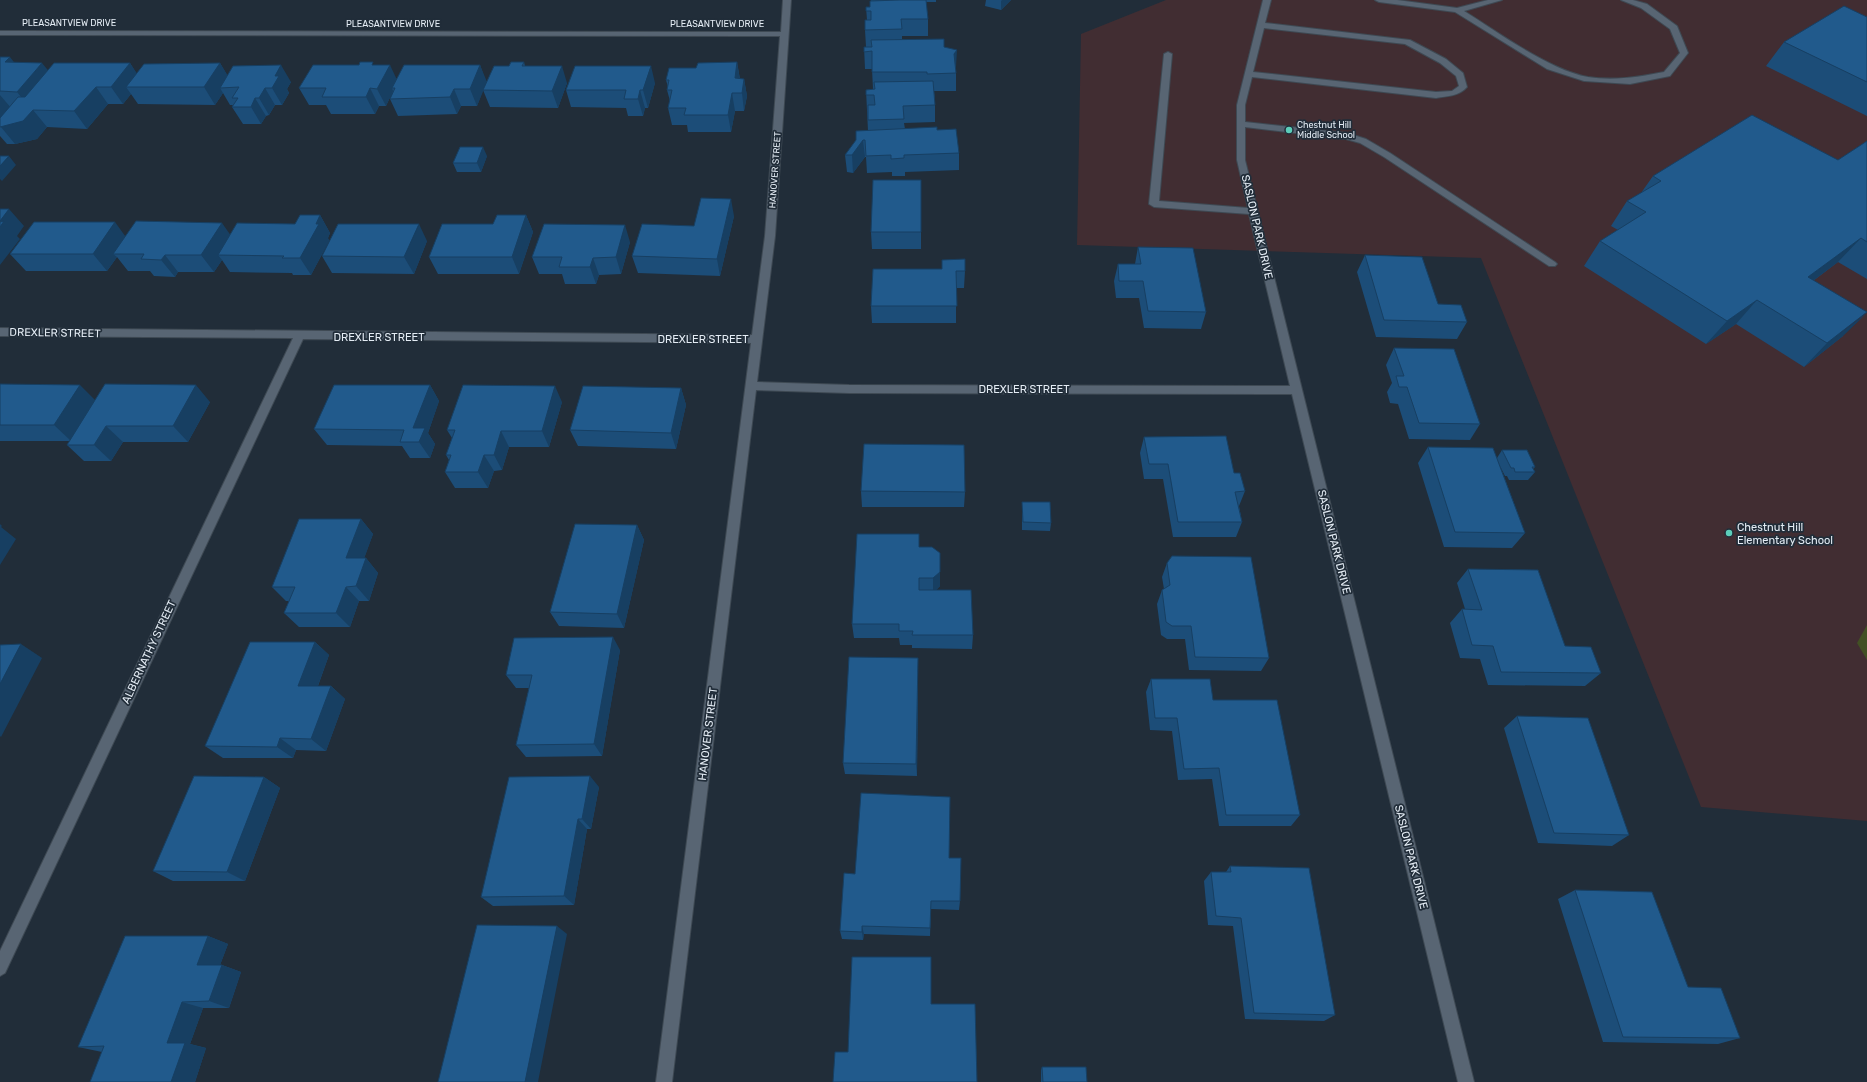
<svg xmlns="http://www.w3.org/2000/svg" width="1867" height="1082" font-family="Rubik,sans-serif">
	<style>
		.education { fill: #412d32 }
		.green { fill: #425024 }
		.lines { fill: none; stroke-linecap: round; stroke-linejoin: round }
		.minor-casing { stroke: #3e4953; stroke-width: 2 }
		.minor { fill: #586573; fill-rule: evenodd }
		.wall { fill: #1c4d78 }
		.shaded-wall { fill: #173f62 }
		.building { fill: #215a8c; stroke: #173f62 }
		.poi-dot { fill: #5cceba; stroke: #212d39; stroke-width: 1.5 }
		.labels { text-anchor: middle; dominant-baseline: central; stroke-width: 3.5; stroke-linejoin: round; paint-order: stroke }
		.far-street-label { font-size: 9px; fill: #e4ecf4; stroke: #212d39 }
		.far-poi-label { font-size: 9px; fill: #e4ecf4; stroke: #212d39; text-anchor: start }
		.street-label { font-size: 11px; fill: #e4ecf4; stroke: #212d39 }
		.poi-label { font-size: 11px; fill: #e4ecf4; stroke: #212d39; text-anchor: start }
	</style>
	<rect width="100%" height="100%" fill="#212d39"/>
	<path class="education" d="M1166,0H1867V821L1701,807L1481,258L1077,245L1081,34Z"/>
	<path class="green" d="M1867,625V660L1857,643Z"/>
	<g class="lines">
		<g class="minor-casing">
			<path id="minor" d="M783,0H791L775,236L757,382L849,385L1290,386L1249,214L1154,207L1149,204L1164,54L1168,52L1172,54L1159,201L1248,208L1237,160V105L1263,0H1271L1265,23L1410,40L1446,59L1463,73L1467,87C1459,96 1448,96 1436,98L1252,77L1245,105V122L1347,133L1366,139L1390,153L1555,262L1557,264L1555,266H1549L1384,157L1360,143L1346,139L1245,127V160L1474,1082H1458L1292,394L849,393L756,390L672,1082H656L751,343L303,339L5,973L0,976V951L293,338L0,336V328L752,335L765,236L780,36L0,35V31L781,32ZM1264,28L1405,44L1440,63L1456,76L1459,86L1452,91L1436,92L1253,72Z
				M1375,0H1397L1457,8L1488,0H1502L1464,11C1498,32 1549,70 1588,77C1614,81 1639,77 1664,72L1680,53L1670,29L1641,8L1621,0H1633L1647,4L1677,26L1688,53L1670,76L1630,84L1584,81L1547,69L1455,12L1379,2Z"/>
		</g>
		<use href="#minor" class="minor"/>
	</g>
	<path class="wall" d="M871,0H936V2H926L928,19V36H902V40L944,47L956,67V91H934L935,105V122L904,123L905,129L937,130L959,153V170L905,172V176H892V172L867,173L866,157H865L853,173L847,172L845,155L868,131L866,90L873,89L872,69H865L864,47H866L865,30L867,20L866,7H870Z
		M986,0H1011L1001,10L985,6Z
		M1867,17V116L1766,66L1784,42Z
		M0,57L14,63L48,70L130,63L136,73L220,63L227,75L291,82L287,89L289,93L282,105H275L269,115L266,116L261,124H243L232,107L233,105H230L223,93L215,105L138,104L131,94L123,104H108L87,129L47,127L37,139L15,144H7L0,136Z
		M524,62L525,66L567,83L558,108L490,107L483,90L477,106H461L457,114L398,116L390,99L393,91L386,106H379L375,114H331L326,105H309L299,88L359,65H374L397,79L480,65L486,82L509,66Z
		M737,62L740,79H744L747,96L744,111H735L731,132H688L687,125H672L668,108L670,101L667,90L668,87L666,80L696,68Z
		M655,83L648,108H645L643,116H628L626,108L571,107L566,90Z
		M1867,141V279L1838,262L1813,281L1843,336L1804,367L1736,324L1706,344L1584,266L1600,241L1618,230L1611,226L1627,201L1641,193L1653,176L1838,160Z
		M487,156L481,172H457L453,163Z
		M921,180V249H872L871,232Z
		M320,215L330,233L328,238L329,241L311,275H293L292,273L230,272L222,260L214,272H178L175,277L154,276L150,271H128L117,257L107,271H26L10,254L126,236L230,234L295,224Z
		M526,215L533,232L519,274H438L429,257L493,224Z
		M734,216L720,276L638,273L632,256L694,226Z
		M427,241L414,274L332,273L322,256Z
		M630,242L621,274L599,275L596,284H565L562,274H539L532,257Z
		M1138,247L1206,312L1201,329L1144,328L1139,298H1116L1114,281L1118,264H1135Z
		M1365,255L1438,304L1467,322L1457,339L1376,337L1357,272Z
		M873,269L965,271L964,288H956V323H872L871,306Z
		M1394,348L1480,424L1470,440L1409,439L1398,404L1390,403L1387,392L1392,383L1386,365Z
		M0,384L95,400L210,402L188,442H123L111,461H84L67,445L70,441H0Z
		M430,385L439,401L428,433L435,444L430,458H410L402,446L327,445L314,429Z
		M681,388L686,405L676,449L578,446L570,430Z
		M562,402L549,447H509L502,470L494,471L488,488H455L445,472L449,460L446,455L452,438L447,430Z
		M1144,437L1234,473L1245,491L1239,506L1242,522L1236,537H1173L1163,479H1144L1140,453Z
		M1428,447L1497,458L1502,450L1535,467L1533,469L1535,472L1528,480H1509L1507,476H1505L1500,466L1525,533L1512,548L1444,547L1418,463Z
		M861,491L965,492L964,507H862Z
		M1022,502L1051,523L1050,531L1022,530Z
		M361,519L373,534L364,558H366L378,573L369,601H359L350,627H299L284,613L289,601H286L272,587Z
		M637,525L644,540L624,628L559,626L550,612Z
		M919,547L940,572V586L936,590L973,635L972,649L912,648V645H900L899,638H854L852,624Z
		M1167,563L1269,658L1261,671L1189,670L1185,639H1167L1161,635L1157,604L1162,590L1164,589L1162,577Z
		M1468,569L1565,646L1601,673L1585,686L1488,685L1480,659L1460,658L1450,623L1462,609H1465L1457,583Z
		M315,642L329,655L318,686H331L345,699L326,751L296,750L293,758H223L205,746Z
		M620,650L602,756L526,757L516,745L529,688H516L506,675Z
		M918,671L917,776L845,774L843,763Z
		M1151,679L1213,700L1300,815L1291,826H1219L1212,779L1178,780L1172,731L1150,730L1146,692Z
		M1517,716L1629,835L1612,846L1538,843L1504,728Z
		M264,777L280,788L245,881H173L153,871Z
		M599,787L591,829H587L574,905L493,906L481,897Z
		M949,858L960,901L959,910L931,909L930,936L864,934L863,940L842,939L840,931L855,874Z
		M1230,866L1335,1015L1324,1021L1245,1019L1233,926L1208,925L1204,881L1211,872H1226Z
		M1575,890L1688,987L1740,1038L1718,1044L1603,1042L1558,899Z
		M208,936L228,944L220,965H222L241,972L229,1008H203L190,1044L206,1048L195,1082H90L102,1052L78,1047Z
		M1042,1067L1087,1082H1041V1070Z"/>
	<path class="shaded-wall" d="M1002,0H1011L1001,10V1Z
		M957,50L956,67L953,71L954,54Z
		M10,57L24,75L5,62Z
		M737,62L740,80L735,78Z
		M42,63L56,80L31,109L17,92Z
		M130,63L142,81L126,87L131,94L123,104L111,87Z
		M220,63L231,81L220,88L223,93L215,105L204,87Z
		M281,65L291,82L287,89L289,93L282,105L272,88L275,76Z
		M390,65L398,82L392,88L393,91L386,106L377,89Z
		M480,65L487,82L477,106L470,89Z
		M562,66L567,83L558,108L552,91Z
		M651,66L655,83L648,108L643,90Z
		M744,79L747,96L744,111L742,93Z
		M96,87L108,104L87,129L74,111Z
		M265,88L275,105L269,115L259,98Z
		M370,88L379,106L375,114L366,97Z
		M454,89L461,106L457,114L450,97Z
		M640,90L645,108L643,116L638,99Z
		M732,93L735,111L731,132L728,115Z
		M0,95L12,109L0,122Z
		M255,98L266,116L261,124L251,107Z
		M33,110L47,127L37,139L15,144L1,127Z
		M863,140L865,157L853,173L852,155Z
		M483,147L487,156L481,172L477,163Z
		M9,156L16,165L2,181L0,179V166Z
		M731,199L734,216L720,276L717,259Z
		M9,209L24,226L17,236L20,239L0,265V221Z
		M320,215L330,233L328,238L329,241L311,275L300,258Z
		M526,215L533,232L519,274L512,257Z
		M115,222L128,240L113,254L117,257L107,271L93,254Z
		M222,223L234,240L218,255L222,260L214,272L201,255Z
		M419,224L427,241L414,274L404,257Z
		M625,225L630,242L621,274L616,257Z
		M1861,238L1838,262L1786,301L1808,277Z
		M165,255L178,272L175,277L161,260Z
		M593,258L599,275L596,284L590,267Z
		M1757,300L1736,324L1706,344L1727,321Z
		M1867,313L1843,336L1804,367L1827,343Z
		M80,385L96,401L71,441L54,425Z
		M196,385L210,402L188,442L173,426Z
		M430,385L439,401L428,433L435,444L430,458L419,442L413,428Z
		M555,386L562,402L549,447L542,431Z
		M681,388L686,405L676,449L671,433Z
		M106,426L123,442L111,461L94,445Z
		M501,431L509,447L502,470L494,455Z
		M484,455L494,471L488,488L478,472Z
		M361,519L373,534L359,573L346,558Z
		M0,524L2,526L1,527L16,539L0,565Z
		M637,525L644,540L624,628L617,614Z
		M366,558L378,573L369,601L356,586Z
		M940,572V586L933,593V578Z
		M346,587L359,601L350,627L336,613Z
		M613,637L620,650L602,756L594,744Z
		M315,642L329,655L313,699L298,686Z
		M21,644L42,658L1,737L0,736V684Z
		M918,658V671L917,776L916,764Z
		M331,686L345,699L326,751L311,739Z
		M280,738L296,750L293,758L277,747Z
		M590,776L599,787L591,829L582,819Z
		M264,777L280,788L245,881L227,872Z
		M578,819L587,829L574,905L564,896Z
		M557,926L567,934L538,1082H525Z
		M862,926L864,934L863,940L862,932Z
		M208,936L228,944L217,973L197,965Z
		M222,965L241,972L229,1008L209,1001Z
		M182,1002L203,1008L190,1044L206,1048L195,1082H171L167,1043Z"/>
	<path class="building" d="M899,0H926L928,19H901L902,29L865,30V20H871V11H866V7H870V1Z
		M1844,6L1867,17V82L1784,42Z
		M944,39V47L957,50L954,54L956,73L927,74V72H872V51L864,52V47H872L871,40Z
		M0,57H10L5,62L42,63L17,92L0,91Z
		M360,62H373L372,65H390L377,89L370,88L366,97H322L326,88H299L313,65H359Z
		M511,62H524L522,66H562L552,91L483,90L494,66H509Z
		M737,62L735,78L744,79L742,93H732L728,115H684L686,108H668L672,90H667L669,80H666L669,68H696L698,63Z
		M54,63H130L111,87H96L74,111L33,110L23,121L0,127V118L18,97H25Z
		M220,63L204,87H126L144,64Z
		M281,65L275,76H279L272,88H265L259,98H255L251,107H232L238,98H232L239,87L220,88L233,66Z
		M404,65H480L470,89H454L450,97L390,99L395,88H392Z
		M575,66H651L643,90H640L638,99H624L626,90H566Z
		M933,81L935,105L903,106L904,119L868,120V105H875L874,95H866V90L875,89L874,82Z
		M1752,115L1838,160L1867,141V242L1861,238L1808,277L1867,312L1827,343L1757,300L1727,321L1600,241L1646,212L1627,201L1661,181L1653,176Z
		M937,127V130L956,129L959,153L904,155V158L891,159V155L866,156L865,140H863L852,155H845L856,140V131Z
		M460,147H483L477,163H453Z
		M0,156H9L0,166Z
		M873,180H921V232H871Z
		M701,198L731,199L717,259L632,256L642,224L694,226Z
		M0,209H9L0,221Z
		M300,215H320L316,224H319L300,258H282L284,256L218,255L237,223L295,224Z
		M497,215H526L512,257H429L442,224H493Z
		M4,221L0,227V222Z
		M136,221L222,223L201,255H165L161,260L141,259L144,254H113Z
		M34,222H115L93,254H10Z
		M338,224H419L404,257L322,256Z
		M544,224L625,225L616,257L593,258L590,267H559L562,257H532Z
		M1138,247L1193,248L1206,312L1148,311L1143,281H1119L1118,264H1141Z
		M1365,255L1422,257L1438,304L1461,305L1467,322L1384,320Z
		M965,259V271H956L957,306H871L873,269H942V260Z
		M1394,348L1454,349L1480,424L1419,423L1407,387H1399L1396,376H1404Z
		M0,384L80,385L54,425H0Z
		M105,384L196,385L173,426H106L94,445H67Z
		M334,385H430L413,428H425L419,442H400L404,430L314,429Z
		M463,385L555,386L542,431H501L494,455H484L478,472H445L451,455H446L455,430H447Z
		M583,386L681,388L671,433L570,430Z
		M1226,436L1234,473H1240L1245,491L1235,492L1242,522H1178L1168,464H1149L1144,437Z
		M864,444L964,445L965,492L861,491Z
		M1428,447L1493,448L1525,533L1455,532Z
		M1502,450H1527L1535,467H1532L1535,472H1515L1514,468H1511Z
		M1022,502H1050L1051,523L1023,522Z
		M299,519H361L346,558H366L356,586L346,587L336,613H284L295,587H272Z
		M575,524L637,525L617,614L550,612Z
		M857,534H919V547H932L940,553V572L933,578H919V590H971L973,635H912L913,631H899V624H852Z
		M1172,556L1251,557L1269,658L1195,657L1191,626H1172L1166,622L1162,590L1170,585L1167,563Z
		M1468,569L1538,570L1565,646L1591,647L1601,673L1501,672L1493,646L1472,645L1462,609L1482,610Z
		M613,637L594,744L516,745L532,675H506L514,638Z
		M250,642H315L298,686H331L311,739L280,738L277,747L205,746Z
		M21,644L0,684V645Z
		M849,657L918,658L916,764L843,763Z
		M1151,679H1210L1213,700H1277L1300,815H1226L1219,768L1184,769L1177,718H1155Z
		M1517,716L1588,718L1629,835L1554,833Z
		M194,776L264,777L227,872L153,871Z
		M590,776L582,819H578L564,896L481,897L509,777Z
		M861,793L950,797L949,858H961L960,901H931L930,928L862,926V932L840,931L844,873L855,874Z
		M1230,866L1309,868L1335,1015L1254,1013L1241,918L1216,916L1211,872H1231Z
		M1575,890L1652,892L1688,987L1721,988L1740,1038L1623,1037Z
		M477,925L557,926L525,1082H438Z
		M125,936H208L197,965H222L209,1001L182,1002L167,1043H185L171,1082H90L104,1046L78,1047Z
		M852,957H931V1004H975L977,1082H833L835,1052H848Z
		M1042,1067H1086L1087,1082H1043Z"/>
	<g class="poi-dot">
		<circle cx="1289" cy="130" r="4"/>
		<circle cx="1729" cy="533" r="4"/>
	</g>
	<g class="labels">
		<g class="far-street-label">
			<text x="69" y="23">PLEASANTVIEW DRIVE</text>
			<text x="393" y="24">PLEASANTVIEW DRIVE</text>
			<text x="717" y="24">PLEASANTVIEW DRIVE</text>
			<text transform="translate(775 170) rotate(-86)">HANOVER STREET</text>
		</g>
		<g class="far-poi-label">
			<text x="1297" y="125">Chestnut Hill<tspan x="1297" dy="10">Middle School</tspan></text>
		</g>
		<g class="street-label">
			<text transform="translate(1257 227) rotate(77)">SASLON PARK DRIVE</text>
			<text transform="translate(55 333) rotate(1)">DREXLER STREET</text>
			<text x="379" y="337">DREXLER STREET</text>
			<text x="703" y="339">DREXLER STREET</text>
			<text x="1024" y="389">DREXLER STREET</text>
			<text transform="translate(1334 542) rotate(76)">SASLON PARK DRIVE</text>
			<text transform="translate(149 652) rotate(-65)">ALBERNATHY STREET</text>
			<text transform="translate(708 734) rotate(-83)">HANOVER STREET</text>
			<text transform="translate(1411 857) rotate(76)">SASLON PARK DRIVE</text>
		</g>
		<g class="poi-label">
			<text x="1737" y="527">Chestnut Hill<tspan x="1737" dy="13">Elementary School</tspan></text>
		</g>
	</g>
</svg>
